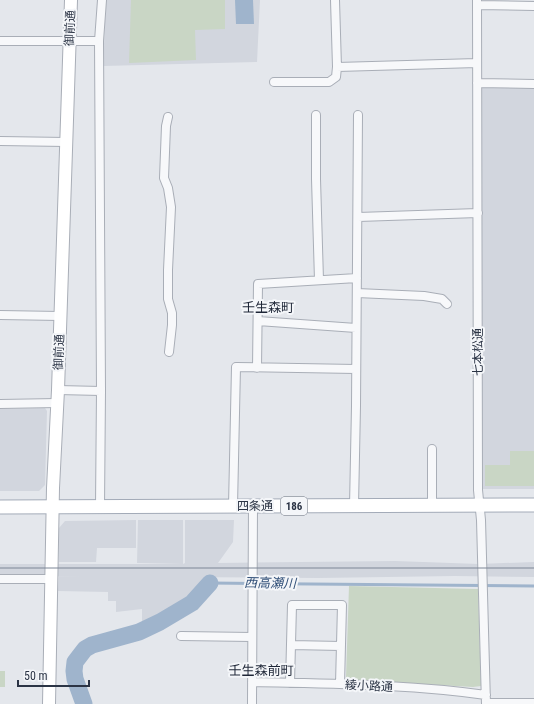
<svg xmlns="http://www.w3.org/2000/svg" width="534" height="704" font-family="'Roboto Condensed','Noto Sans JP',sans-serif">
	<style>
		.built { fill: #d2d6de }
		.green { fill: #c9d6c5 }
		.water { fill: #9fb4cc }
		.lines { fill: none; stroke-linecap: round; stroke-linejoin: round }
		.stream { stroke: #9fb4cc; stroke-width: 3 }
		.river { stroke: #9fb4cc; stroke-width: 17 }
		.street-casing { stroke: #a9aeb7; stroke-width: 10 }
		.secondary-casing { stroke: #a9aeb7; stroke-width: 14 }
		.primary-casing { stroke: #a3abb8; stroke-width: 15 }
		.street { stroke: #f7f8fa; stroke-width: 8 }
		.secondary { stroke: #fff; stroke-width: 12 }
		.primary { stroke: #fff; stroke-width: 13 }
		.tram { stroke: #7d8696; stroke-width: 1 }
		.labels { text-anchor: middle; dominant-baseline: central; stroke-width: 4; stroke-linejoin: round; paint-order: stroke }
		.shield { fill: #f4f6f9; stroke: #676e7b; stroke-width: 1 }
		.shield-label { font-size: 11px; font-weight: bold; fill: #2b3445 }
		.street-label { font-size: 12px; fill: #2b3445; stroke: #f4f6f9 }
		.neighbourhood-label { font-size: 13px; fill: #1d2536; stroke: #f4f6f9 }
		.water-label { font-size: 13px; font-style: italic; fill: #34527a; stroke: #f4f6f9 }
	</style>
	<rect width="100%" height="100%" fill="#e4e7ec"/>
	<path class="built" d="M106,0H260L257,62L103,66Z
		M481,85L534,87V489H483L481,441Z
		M45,408L47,411L45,485L39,491H0V409Z
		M136,520V548H97L96,562H59V528L65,521Z
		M138,520H183V564L185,563V520H234L233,542L218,563L395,561L479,564L534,562V577L455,576L318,578L0,576V564H183L137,563Z
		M59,576L181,577H208L180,606L168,613L142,626V609L116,612V601H108V592L58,591Z"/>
	<path class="green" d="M131,0H225V29L195,30L196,60L129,63Z
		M510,451H534V486H485V465H510Z
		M349,586L478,589L481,686L473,687L351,680L346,677Z
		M0,671H5V687H0Z"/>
	<path class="water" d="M235,0H253L254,24H236Z"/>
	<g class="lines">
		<path class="stream" d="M210,583L534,586"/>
		<path class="river" d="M84,704L75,679L74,671L75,662L85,649L92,645L139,632L160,622L192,603L210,583"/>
		<g class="street-casing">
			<path id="street" d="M477,0L478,490L481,520L486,704
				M477,5L534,6
				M0,41H99
				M337,67L477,63
				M274,82H329L336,77L337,67L335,0
				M477,83L534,84
				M316,115V179L319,280
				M168,117L166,126L164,178L168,188L171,207L168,270V299L172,313V325L169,352
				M0,141L66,142
				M358,217L478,213
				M357,293L424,296L442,299L447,304
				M0,315L60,316
				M258,321L356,328
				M257,368L258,284L357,278
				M58,390L101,391
				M0,404L57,403
				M432,449V505
				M100,506L101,391L99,41L102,0
				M233,506L236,367L356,369
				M354,506L356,406L358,115
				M0,579H51
				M181,636L252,637
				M291,645L341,646
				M252,682C330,684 409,684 486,695
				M290,683L292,605H342L340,684
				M486,703H534
				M252,704L253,506"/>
		</g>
		<g class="secondary-casing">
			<path id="secondary" d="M49,704L53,488L58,390L71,0"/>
		</g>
		<g class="primary-casing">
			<path id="primary" d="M0,507L534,505"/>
		</g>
		<use href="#street" class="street"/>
		<use href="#secondary" class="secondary"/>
		<use href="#primary" class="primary"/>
		<path class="tram" d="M0,568H534"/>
	</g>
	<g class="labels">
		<rect class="shield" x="281" y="497" width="26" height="18" rx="3"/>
		<g class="shield-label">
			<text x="294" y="506">186</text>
		</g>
		<g class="street-label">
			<text transform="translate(70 28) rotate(-88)">御前通</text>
			<text transform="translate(59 352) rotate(-88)">御前通</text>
			<text transform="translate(478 352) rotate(-90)">七本松通</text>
			<text x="255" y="506">四条通</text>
			<text transform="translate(369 686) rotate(3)">綾小路通</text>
		</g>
		<g class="neighbourhood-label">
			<text x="268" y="307">壬生森町</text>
			<text x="261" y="670">壬生森前町</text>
		</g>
		<g class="water-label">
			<text transform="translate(270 583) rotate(1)">西高瀬川</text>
		</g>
	</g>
	<path d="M18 680v6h71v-6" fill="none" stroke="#2b3445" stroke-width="2"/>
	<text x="24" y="680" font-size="12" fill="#2b3445" stroke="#f4f6f9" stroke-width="3" paint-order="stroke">50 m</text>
</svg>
